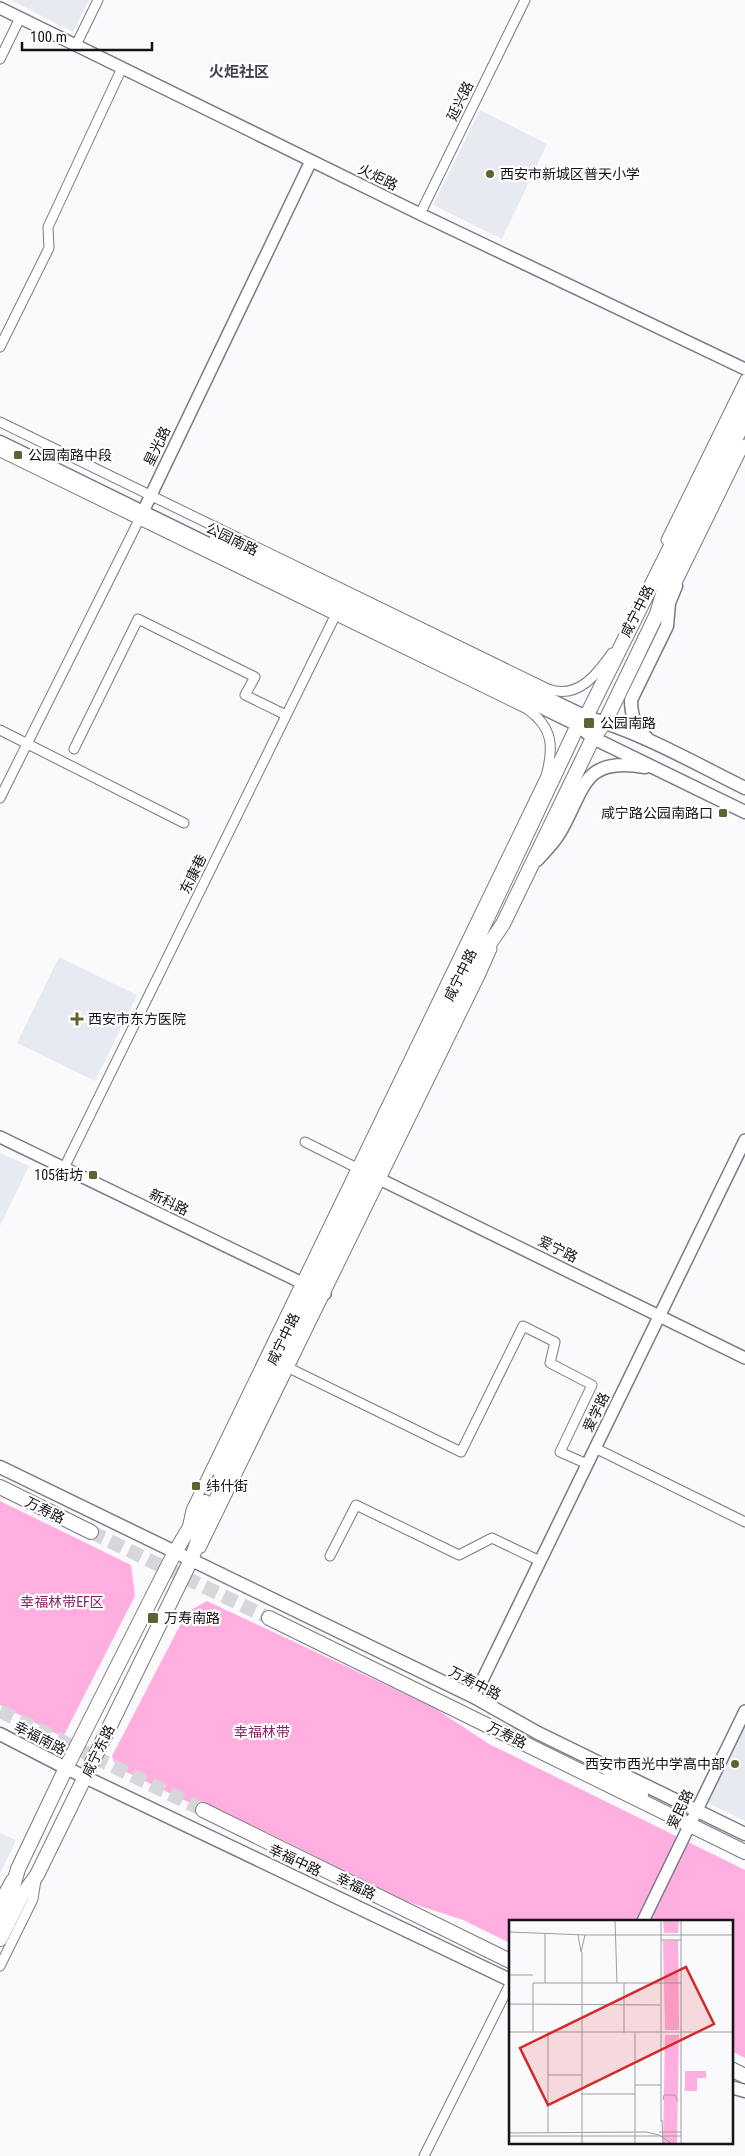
<svg xmlns="http://www.w3.org/2000/svg" width="745" height="2156" font-family="'Roboto Condensed','Noto Sans SC',sans-serif">
	<style>
		.built { fill: #e8eaf2 }
		.green { fill: #ffaedf }
		.lines { fill: none; stroke-linecap: round; stroke-linejoin: round }
		.primary-tunnel { stroke: #d7d7db; stroke-width: 14; stroke-dasharray: 14 7; stroke-linecap: butt }
		.minor-casing { stroke: #797b87; stroke-width: 11 }
		.tertiary-casing { stroke: #797b87; stroke-width: 14 }
		.secondary-casing { stroke: #797b87; stroke-width: 15 }
		.primary-casing { stroke: #797b87; stroke-width: 16 }
		.minor { stroke: #fff; stroke-width: 9 }
		.tertiary { stroke: #fff; stroke-width: 11 }
		.secondary { stroke: #fff; stroke-width: 12 }
		.primary { stroke: #fff; stroke-width: 14 }
		.poi-dot { fill: #60622f; stroke: #fff; stroke-width: 2 }
		.labels { text-anchor: middle; dominant-baseline: central; stroke-width: 4.5; stroke-linejoin: round; paint-order: stroke }
		.street-label { font-size: 14px; fill: #131318; stroke: #fff }
		.poi-label { font-size: 14px; fill: #131318; stroke: #fff; text-anchor: start }
		.park-label { font-size: 14px; fill: #862168; stroke: #fff }
		.neighbourhood-label { font-size: 15px; font-weight: bold; fill: #41434e; stroke: #fff }
		.inset-road { fill: none; stroke: #9e9ea1; stroke-width: 1 }
		.view { fill: #d62828; fill-opacity: 0.15; stroke: #d62828; stroke-width: 2.5 }
		.inset-edge { fill: none; stroke: #131318; stroke-width: 2.5 }
	</style>
	<rect width="100%" height="100%" fill="#fafafd"/>
	<path class="built" d="M11,0H89L73,32Z
		M480,110L547,144L502,239L433,205Z
		M59,957L137,995L95,1081L17,1043Z
		M0,1153L29,1166L0,1226Z
		M745,1725V1821L706,1802Z
		M0,1833L16,1840L0,1874Z"/>
	<path class="green" d="M0,1501L131,1565L135,1596L63,1737L0,1705Z
		M207,1601L433,1707L489,1744L745,1870V2058L731,2051V1921H510V1943L463,1920L405,1901L266,1832L256,1835L116,1767L112,1756L187,1612Z"/>
	<g class="lines">
		<path class="primary-tunnel" d="M91,1532L269,1618
			M0,1711L203,1810"/>
		<g class="minor-casing">
			<path id="minor" d="M76,45L98,0
				M0,59L20,18
				M420,214L525,0
				M0,347L49,248L48,227L122,68
				M0,422L548,689C578,700 597,674 612,653
				M0,452L527,709C553,727 554,747 546,776
				M666,540L745,379
				M674,589L745,444
				M0,730L184,823
				M74,749L138,619L255,677L245,695L286,715
				M0,798L139,520
				M305,1142L357,1168
				M64,1168L338,610
				M289,1368L461,1452L523,1326L555,1342L550,1363L592,1385L560,1452L587,1464
				M595,1448L745,1522
				M188,1524L191,1510L546,776L554,769
				M201,1548L481,974L492,949
				M330,1556L356,1505L459,1555L492,1538L540,1561
				M0,1899L11,1879
				M0,1966L33,1899L36,1880
				M424,2156L510,1984"/>
		</g>
		<g class="tertiary-casing">
			<path id="tertiary" d="M0,8L420,214L745,369
				M139,520L311,161
				M0,1137L325,1294
				M357,1168L745,1358
				M474,1697L745,1140
				M643,1921L745,1711"/>
		</g>
		<g class="secondary-casing">
			<path id="secondary" d="M0,442L578,725L593,738L745,812
				M216,538L586,717C641,732 694,763 745,788
				M648,739C636,730 631,715 631,700L667,626L669,603L676,586
				M537,860C545,851 554,843 560,832C585,789 582,756 645,767
				M0,1467L474,1697L538,1733L745,1834
				M0,1734L66,1768L510,1980
				M731,2087L745,2091"/>
		</g>
		<g class="primary-casing">
			<path id="primary" d="M220,1472L466,963L578,725L586,717L745,397
				M0,1487L91,1532
				M269,1618L745,1852
				M602,1764L641,1795
				M203,1810L510,1961
				M0,1917L11,1893L18,1869L66,1768L175,1552L205,1502
				M0,1939L21,1897L37,1875L191,1560L203,1527L475,965L503,924L593,738L605,722L657,614L666,584L745,419
				M731,2069L745,2076"/>
		</g>
		<use href="#minor" class="minor"/>
		<use href="#tertiary" class="tertiary"/>
		<use href="#secondary" class="secondary"/>
		<use href="#primary" class="primary"/>
	</g>
	<g class="poi-dot">
		<circle cx="490" cy="174" r="5"/>
		<rect x="13" y="450" width="10" height="10" rx="2.5"/>
		<rect x="583" y="717" width="12" height="12" rx="2.5"/>
		<rect x="718" y="808" width="10" height="10" rx="2.5"/>
		<path d="M74.5 1011.5h5v5h5v5h-5v5h-5v-5h-5v-5h5z"/>
		<rect x="88" y="1170" width="10" height="10" rx="2.5"/>
		<rect x="191" y="1481" width="10" height="10" rx="2.5"/>
		<rect x="147" y="1612" width="12" height="12" rx="2.5"/>
		<circle cx="735" cy="1764" r="5"/>
	</g>
	<g class="labels">
		<g class="street-label">
			<text transform="translate(460 101) rotate(-64)">延兴路</text>
			<text transform="translate(378 177) rotate(26)">火炬路</text>
			<text transform="translate(157 446) rotate(-64)">星光路</text>
			<text transform="translate(232 539) rotate(26)">公园南路</text>
			<text transform="translate(637 611) rotate(-63)">咸宁中路</text>
			<text transform="translate(193 874) rotate(-64)">东康巷</text>
			<text transform="translate(460 975) rotate(-64)">咸宁中路</text>
			<text transform="translate(169 1202) rotate(26)">新科路</text>
			<text transform="translate(558 1249) rotate(26)">爱宁路</text>
			<text transform="translate(283 1339) rotate(-64)">咸宁中路</text>
			<text transform="translate(596 1412) rotate(-64)">爱学路</text>
			<text transform="translate(45 1510) rotate(26)">万寿路</text>
			<text transform="translate(475 1683) rotate(27)">万寿中路</text>
			<text transform="translate(507 1735) rotate(26)">万寿路</text>
			<text transform="translate(40 1738) rotate(27)">幸福南路</text>
			<text transform="translate(98 1751) rotate(-64)">咸宁东路</text>
			<text transform="translate(680 1809) rotate(-64)">爱民路</text>
			<text transform="translate(295 1860) rotate(25)">幸福中路</text>
			<text transform="translate(356 1886) rotate(26)">幸福路</text>
		</g>
		<g class="poi-label">
			<text x="500" y="174">西安市新城区普天小学</text>
			<text x="28" y="455">公园南路中段</text>
			<text x="600" y="723">公园南路</text>
			<text x="713" y="813" text-anchor="end">咸宁路公园南路口</text>
			<text x="88" y="1019">西安市东方医院</text>
			<text x="83" y="1175" text-anchor="end">105街坊</text>
			<text x="206" y="1486">纬什街</text>
			<text x="164" y="1618">万寿南路</text>
			<text x="725" y="1764" text-anchor="end">西安市西光中学高中部</text>
		</g>
		<g class="park-label">
			<text x="62" y="1602">幸福林带EF区</text>
			<text x="262" y="1732">幸福林带</text>
		</g>
		<g class="neighbourhood-label">
			<text x="239" y="72">火炬社区</text>
		</g>
	</g>
	<g transform="translate(509 1920)">
		<rect width="224" height="224" fill="#fafafd"/>
		<path d="M154,0H170L169,13H155ZM169,20L170,110H156L154,21ZM156,115H170L168,223H154ZM176,151H197V158H188V171H176Z" fill="#ffaedf"/>
		<path class="inset-road" d="M106,0L108,63M152,0V202M0,12L76,15H224M69,15L72,32L76,15M152,20H172M0,55H24M36,63V13M0,84L151,85M0,112H224M24,112V63H172M115,113V63M39,155H73M126,165H152M72,174H126M154,180L155,175H166L169,181M153,200L154,223M39,212V112M150,212H172M0,213L137,212L150,215L162,223M0,216H172M73,223V32M126,223V112M172,223V0"/>
		<path class="view" d="M177,47L205,104L39,185L11,128Z"/>
		<rect width="224" height="224" class="inset-edge"/>
	</g>
	<path d="M22 42v8h130v-8" fill="none" stroke="#131318" stroke-width="2.5"/>
	<text x="30" y="42" font-size="15" fill="#131318" stroke="#ffffff" stroke-width="4" paint-order="stroke">100 m</text>
</svg>
